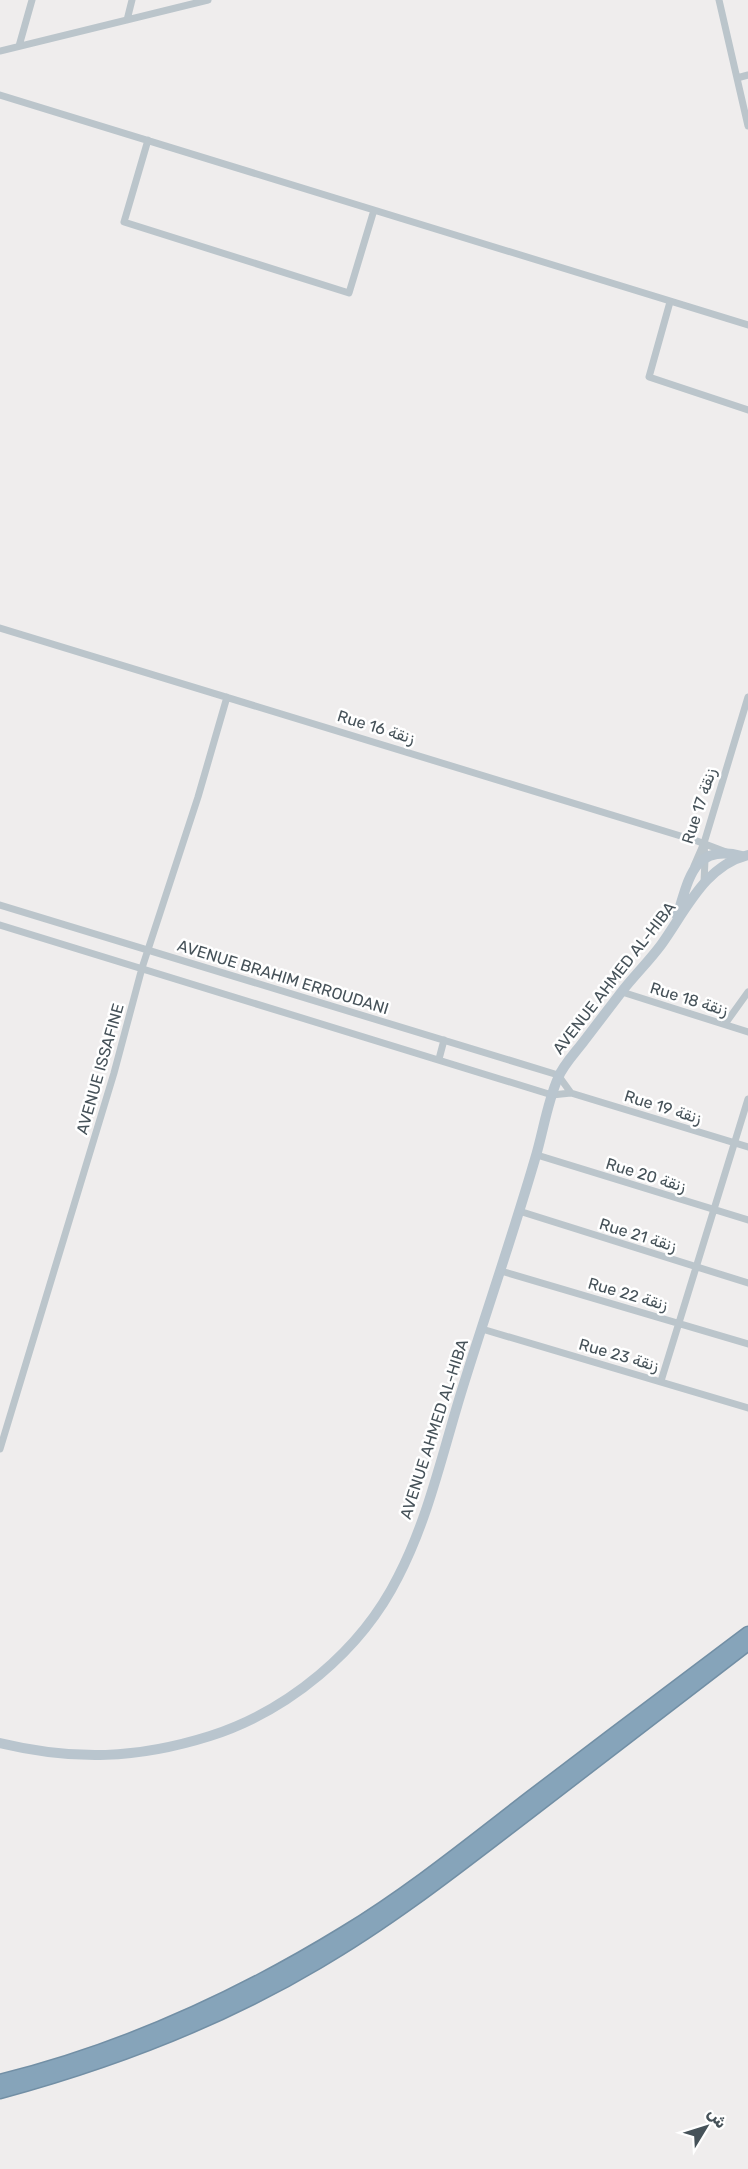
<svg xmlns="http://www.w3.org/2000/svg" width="748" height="2169" font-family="Rubik,'Noto Naskh Arabic',sans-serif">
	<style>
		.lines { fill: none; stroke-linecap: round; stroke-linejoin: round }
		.highway-casing { stroke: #728fa5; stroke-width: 15 }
		.street { stroke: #bbc5cb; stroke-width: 7 }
		.secondary { stroke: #b9c5ce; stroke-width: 10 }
		.highway { stroke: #86a4ba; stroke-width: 12 }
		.labels { text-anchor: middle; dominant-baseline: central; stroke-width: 5; stroke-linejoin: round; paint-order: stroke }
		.street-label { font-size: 16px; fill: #465259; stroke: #fff }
	</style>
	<rect width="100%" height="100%" fill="#efeded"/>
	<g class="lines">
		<g class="highway-casing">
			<path id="highway" d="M0,2081C121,2051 238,1998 344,1933C410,1893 470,1844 531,1797C603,1742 676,1687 748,1633
				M0,2092C111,2062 219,2021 318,1962C392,1919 460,1865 528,1813C602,1756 675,1700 748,1644"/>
		</g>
		<path class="street" d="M719,0L748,126
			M127,20L132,0
			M19,46L32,0
			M0,51L208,0
			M737,78L748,75
			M0,95L748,325
			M148,140L124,222L349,293L374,210
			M670,302L649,377L748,410
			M0,628L697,841L726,852
			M704,843L705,860L704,882
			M694,866L704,843L748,697
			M0,905L558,1075L571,1093
			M0,925L552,1095L571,1093L748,1147
			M622,992L748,1032
			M725,1024L748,992
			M439,1059L444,1040
			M537,1155L748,1220
			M519,1211L748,1283
			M501,1271L748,1344
			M482,1329L748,1408
			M661,1381L748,1099
			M0,1449L114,1073L142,968L198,797L227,697"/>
		<path class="secondary" d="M677,916C689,879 693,843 742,856
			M0,1743C75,1761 137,1759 210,1736C288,1711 361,1651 398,1577C428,1519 442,1455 461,1393C485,1315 512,1238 535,1159C543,1133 547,1103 558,1078C563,1065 575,1053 584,1041C597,1024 610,1007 623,990C635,975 649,961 661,945C685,912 705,865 748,855"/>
		<use href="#highway" class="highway"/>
	</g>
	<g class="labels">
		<g class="street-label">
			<text transform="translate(376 727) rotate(17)">Rue 16 زنقة</text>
			<text transform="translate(699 806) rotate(-72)">Rue 17 زنقة</text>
			<text transform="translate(283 977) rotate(17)">AVENUE BRAHIM ERROUDANI</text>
			<text transform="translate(614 978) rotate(-52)">AVENUE AHMED AL-HIBA</text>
			<text transform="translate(689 999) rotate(17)">Rue 18 زنقة</text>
			<text transform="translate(100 1069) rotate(-74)">AVENUE ISSAFINE</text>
			<text transform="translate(663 1107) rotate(17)">Rue 19 زنقة</text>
			<text transform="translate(646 1175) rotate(17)">Rue 20 زنقة</text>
			<text transform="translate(638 1235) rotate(17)">Rue 21 زنقة</text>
			<text transform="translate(628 1294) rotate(16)">Rue 22 زنقة</text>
			<text transform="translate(619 1355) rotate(16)">Rue 23 زنقة</text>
			<text transform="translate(434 1429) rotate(-72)">AVENUE AHMED AL-HIBA</text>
		</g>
	</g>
	<g transform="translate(706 2127) rotate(52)" stroke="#ffffff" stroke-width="4.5" paint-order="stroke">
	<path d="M0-4.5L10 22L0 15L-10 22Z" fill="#465259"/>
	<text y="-9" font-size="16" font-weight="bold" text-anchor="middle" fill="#465259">ش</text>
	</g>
</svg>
